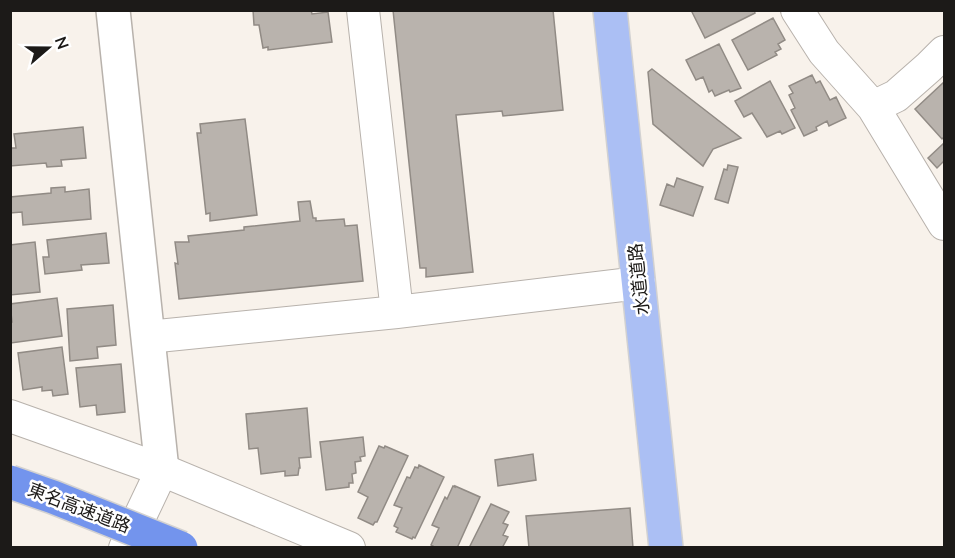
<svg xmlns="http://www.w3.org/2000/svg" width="955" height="558" font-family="'Nunito Sans','Noto Sans JP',sans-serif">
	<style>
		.building { fill: #b9b3ad; stroke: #918b85; stroke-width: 1.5 }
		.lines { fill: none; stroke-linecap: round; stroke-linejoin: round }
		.minor-casing { stroke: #b8b2ac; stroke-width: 34 }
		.tertiary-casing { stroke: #b8b2ac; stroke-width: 36 }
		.primary-casing { stroke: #d2d1d1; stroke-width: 36 }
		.minor { stroke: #fff; stroke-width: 32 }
		.tertiary { stroke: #fff; stroke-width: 33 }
		.primary { stroke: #abbff4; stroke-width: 33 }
		.motorway-bridge-casing { stroke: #d2d1d1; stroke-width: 36; stroke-linecap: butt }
		.motorway-bridge { stroke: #7394ed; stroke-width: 33 }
		.labels { text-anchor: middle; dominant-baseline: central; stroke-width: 5; stroke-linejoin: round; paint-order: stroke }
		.street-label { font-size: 18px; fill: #1c1a18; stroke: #fff }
	</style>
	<rect width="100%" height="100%" fill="#f8f2eb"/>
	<path class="building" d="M253,10H311L312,14L328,12L332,42L268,50V47L263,48L259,25H254Z
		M393,10H553L563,110L503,116L502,111L456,115L473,272L426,277V268H420Z
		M691,10H754L755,13L705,38Z
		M773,18L785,40L778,44L781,49L775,52L777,55L748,70L732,40Z
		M719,44L741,88L730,92L729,90L715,96L712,90L709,92L703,77L696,80L686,60Z
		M652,69L741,138L713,149L703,166L653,124L648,72Z
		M812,75L816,83L820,81L830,100L836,97L846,118L829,126L827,121L816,127L817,130L804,136L791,110L795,108L789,95L793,93L789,86Z
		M770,81L795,128L782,134L780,131L767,137L752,113L744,117L735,101Z
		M944,82V137L942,139L915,109Z
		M245,119L257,215L210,221V213L206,214L197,133H201L200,124Z
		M83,127L86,158L61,160L62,166L47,167L46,163L10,166V148H16L14,134Z
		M944,143V161L937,168L928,158Z
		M728,165L738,167L728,203L715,199L724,169L727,170Z
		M677,178L703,187L693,216L660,205L667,184L674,187Z
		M65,187V192L89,189L91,219L23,225L22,212L10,213V197L51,193V188Z
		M310,201L313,218H316V221L344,219L345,226L357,225L363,281L179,299L175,263L178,264L175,242H189L188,236L244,230V227L300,221L298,202Z
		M106,233L109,263L81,265L82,270L45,274L43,257H49L47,240Z
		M35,242L40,292L10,295V245Z
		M57,298L62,336L11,343L10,322H12L10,304Z
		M113,305L116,345L97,347L98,358L70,361L67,309Z
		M62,347L68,394L53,396L52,390L42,391V387L23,390L18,353Z
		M121,364L125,412L97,415L96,405L80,407L76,368Z
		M307,408L311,457L299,458L300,468H299L298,475L285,476V471L261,474L258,448L249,449L246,414Z
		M363,437L365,456L360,457L361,461L355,462L356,473L352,474L353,483H349V487L326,490L320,442Z
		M379,446L384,448L385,446L408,456L377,522H375L373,525L358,518L368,497L358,492Z
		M533,454L536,480L498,486L495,460Z
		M419,465L444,477L415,538L413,537L412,539L396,532L398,528L394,526L402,508L394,505L407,477L410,478L415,467L418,468Z
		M453,486L455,487V486L480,497L457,548H433V546L431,545L439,528L432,525L445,497L447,499Z
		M491,504L509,512L503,523L508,525L503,535L508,537L502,548H469Z
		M630,508L633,548H529L526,516Z"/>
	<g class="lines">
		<g class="minor-casing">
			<path id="minor" d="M363,10L397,312
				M797,10L824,52L873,107L944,224
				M873,107L896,96L929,67L944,52
				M148,337L397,312L639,283
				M10,416L162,470L349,548
				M125,548L162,470"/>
		</g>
		<g class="tertiary-casing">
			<path id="tertiary" d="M113,10L162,470"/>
		</g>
		<g class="primary-casing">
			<path id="primary" d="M610,10L666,548"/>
		</g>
		<use href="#minor" class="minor"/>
		<use href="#tertiary" class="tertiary"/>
		<use href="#primary" class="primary"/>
		<g class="motorway-bridge-casing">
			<path id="motorway-bridge" d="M10,482L53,497L181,548"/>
		</g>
		<use href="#motorway-bridge" class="motorway-bridge"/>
	</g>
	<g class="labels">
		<g class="street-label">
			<text transform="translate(639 279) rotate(-96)">水道道路</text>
			<text transform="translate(79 508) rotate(21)">東名高速道路</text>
		</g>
	</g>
	<rect width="955" height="558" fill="none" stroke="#1c1a18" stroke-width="24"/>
	<g transform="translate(48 48) rotate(70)" stroke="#ffffff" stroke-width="4.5" paint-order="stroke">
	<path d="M0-4.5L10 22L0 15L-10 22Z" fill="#1c1a18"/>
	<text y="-9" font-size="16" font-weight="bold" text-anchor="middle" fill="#1c1a18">N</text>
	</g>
</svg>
